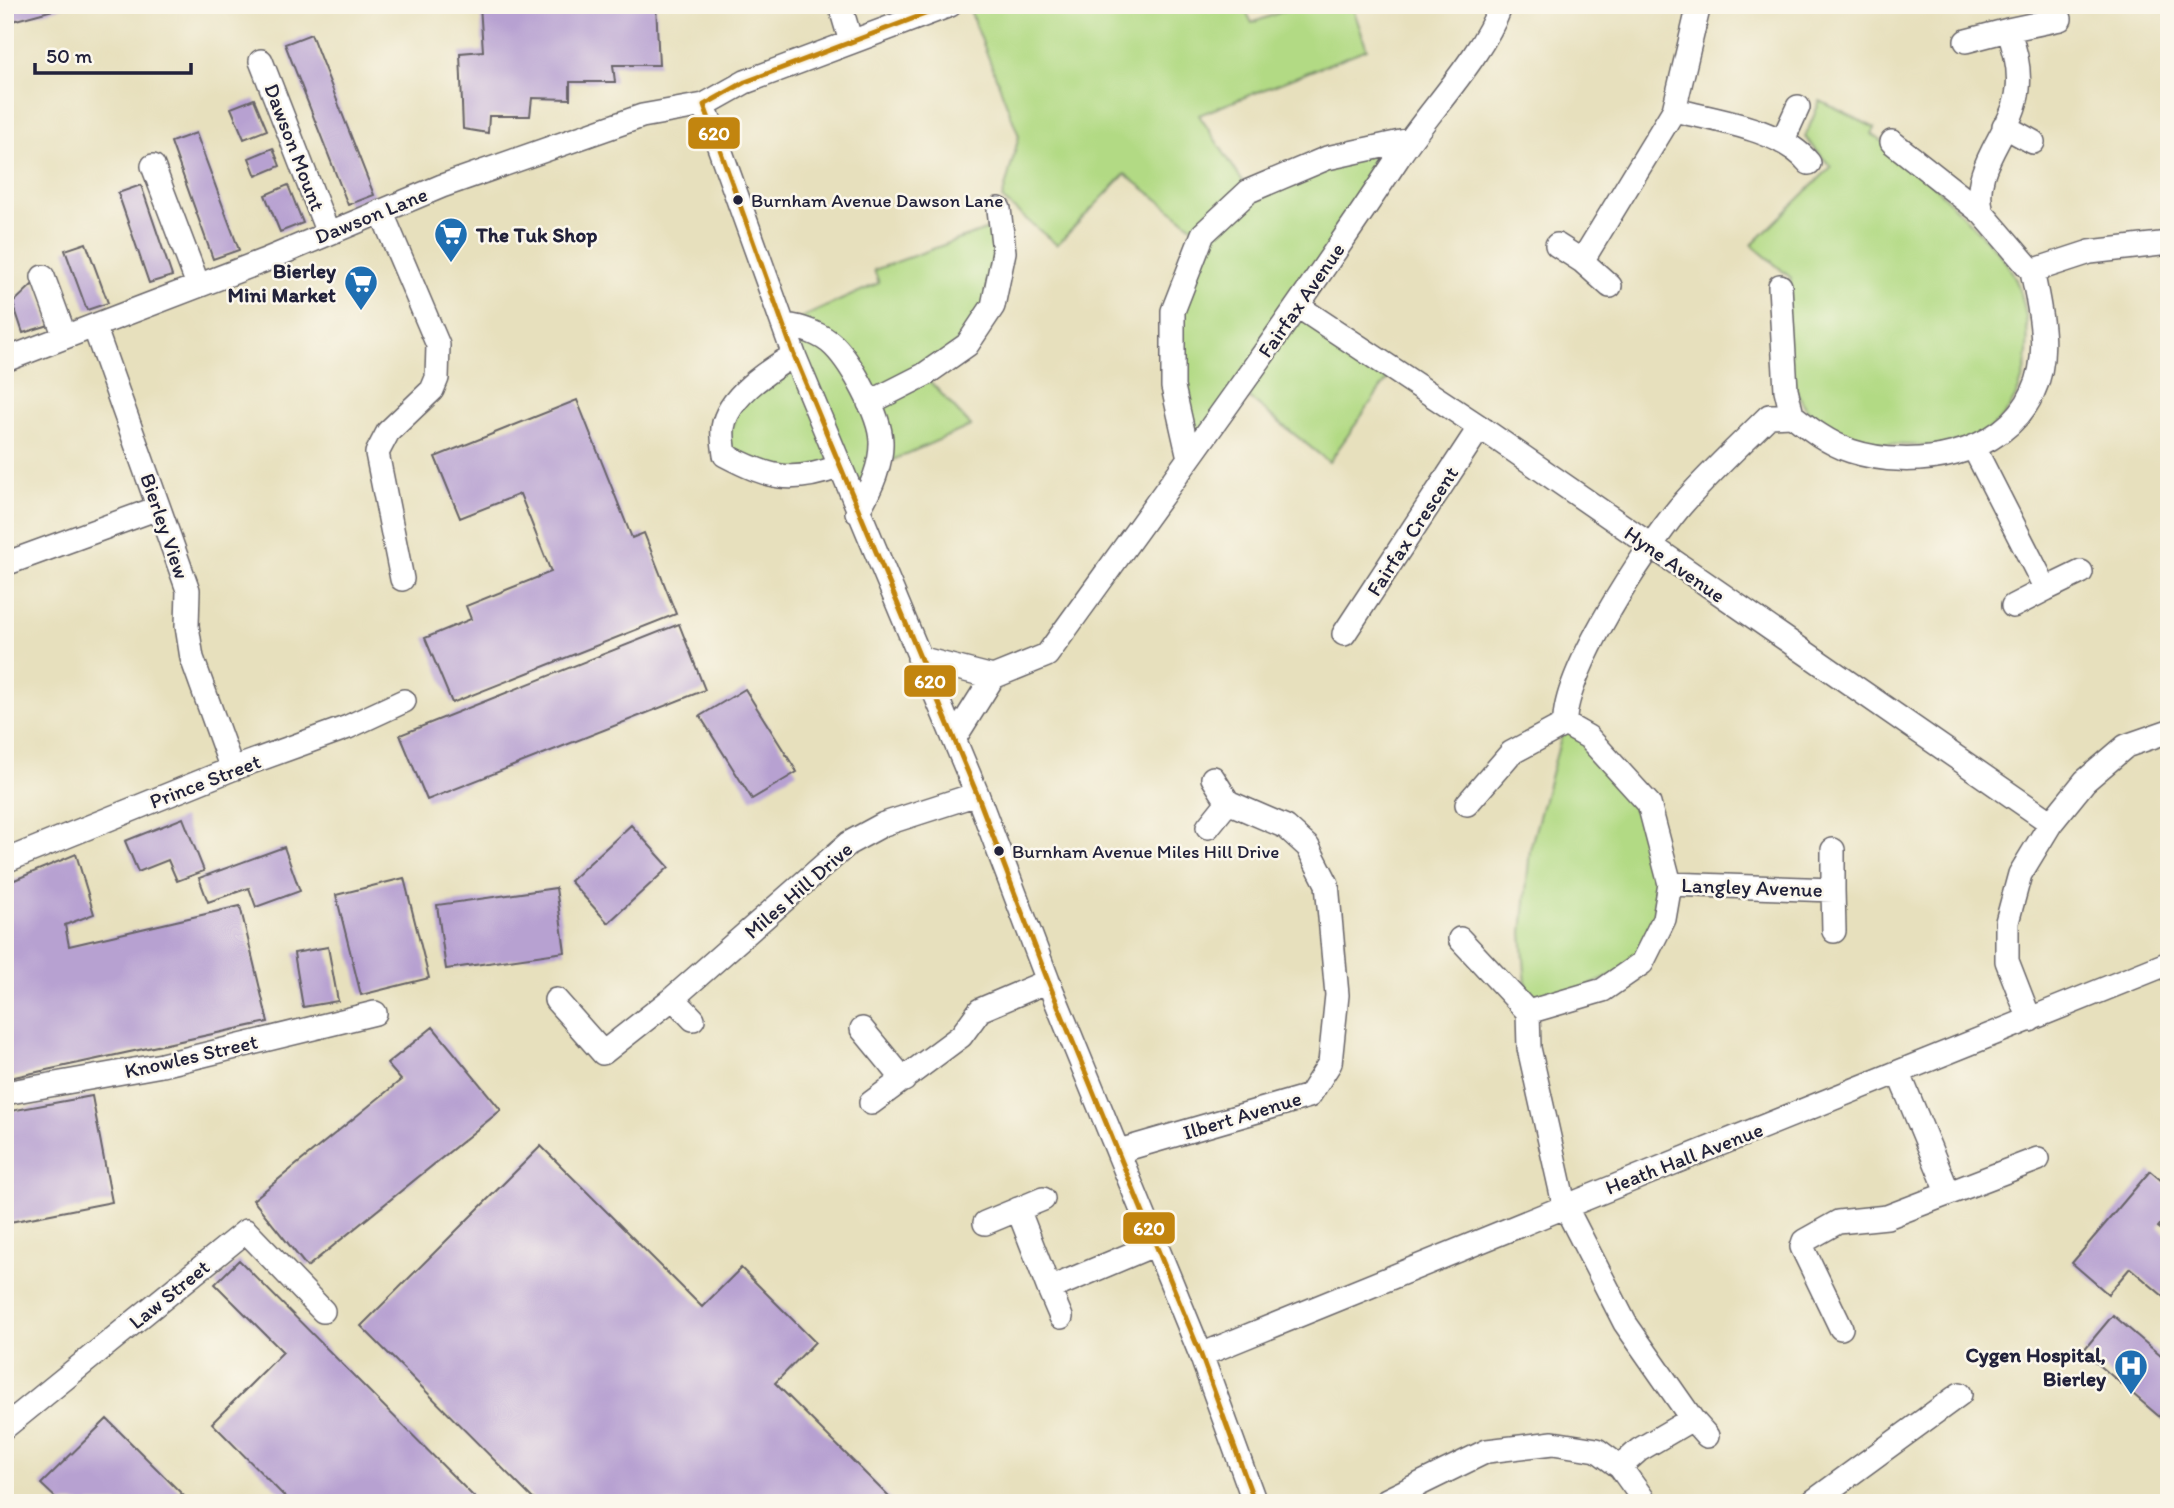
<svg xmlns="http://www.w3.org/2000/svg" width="2174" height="1508" font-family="Itim,sans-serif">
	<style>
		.green { fill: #b2da84; stroke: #6a7e60; stroke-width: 2 }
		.building { fill: #b7a1d1 }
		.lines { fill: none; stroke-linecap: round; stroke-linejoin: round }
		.minor-casing { stroke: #676468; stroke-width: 26 }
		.minor { stroke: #fff; stroke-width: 23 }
		.bus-1-casing { stroke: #fbf7ec; stroke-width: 10 }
		.bus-1 { stroke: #c2850f; stroke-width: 5 }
		.bus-dot { fill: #22223b; stroke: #fbf7ec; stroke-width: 2.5 }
		.labels { text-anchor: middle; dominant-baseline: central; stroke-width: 5; stroke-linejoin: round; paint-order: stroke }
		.bus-label { font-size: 19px; fill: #22223b; stroke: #fbf7ec; text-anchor: start }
		.street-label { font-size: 21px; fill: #22223b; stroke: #fbf7ec }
		.poi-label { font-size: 21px; font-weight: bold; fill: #22223b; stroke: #fbf7ec; text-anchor: end }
		.line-badge { stroke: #fbf7ec; stroke-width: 2.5 }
		.badge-label { font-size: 19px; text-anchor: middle; font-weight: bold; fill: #fff }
	</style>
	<rect width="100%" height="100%" fill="#fbf7ec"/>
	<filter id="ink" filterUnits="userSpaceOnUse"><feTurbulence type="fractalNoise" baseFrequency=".0143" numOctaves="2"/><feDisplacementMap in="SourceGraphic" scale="14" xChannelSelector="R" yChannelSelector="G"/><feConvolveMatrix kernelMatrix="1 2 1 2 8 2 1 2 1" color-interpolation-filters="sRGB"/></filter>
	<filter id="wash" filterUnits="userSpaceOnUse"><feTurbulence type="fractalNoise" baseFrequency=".00686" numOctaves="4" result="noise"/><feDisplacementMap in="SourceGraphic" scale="28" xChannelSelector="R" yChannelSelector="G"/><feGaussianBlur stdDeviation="1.57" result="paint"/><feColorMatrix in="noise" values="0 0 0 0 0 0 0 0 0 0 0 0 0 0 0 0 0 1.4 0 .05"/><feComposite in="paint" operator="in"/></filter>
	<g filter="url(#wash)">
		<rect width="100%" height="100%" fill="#e7e0bd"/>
		<path class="green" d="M968,5H1243L1252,23L1299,5H1352L1367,49L1199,115L1249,191L1410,140L1299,307L1393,371L1329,462L1239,390L1189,458L1173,311L1202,234L1125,174L1057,245L1002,199L1019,136Z
			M1820,101L1875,128L1872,134C1910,161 1942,193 1974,227C1989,242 2005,257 2014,276C2038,324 2033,413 1976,436C1947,448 1916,446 1886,444C1860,442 1827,433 1809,412C1781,376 1784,320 1791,278L1752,245L1831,167L1805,137Z
			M999,225L993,306L925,376L971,426L879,466L866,498L838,467L808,478L725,455L740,395L793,355L785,325L879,283L874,270Z
			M1565,724L1622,771L1670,884L1642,963L1528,1012L1522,933L1530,849Z"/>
		<g id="blocks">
			<path class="building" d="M5,5H68V6L5,23Z
				M480,5H656L659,65H613L615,82H570V99L532,98L530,116H489L488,133L463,129L460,53L483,51Z
				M311,34L374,195L348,205L285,44Z
				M254,99L267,130L244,139L231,108Z
				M196,133L239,250L213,259L171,142Z
				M273,148L280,166L256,176L249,158Z
				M141,185L172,276L149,283L118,193Z
				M288,185L303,223L280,232L265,195Z
				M86,243L108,303L87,310L65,250Z
				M34,283L49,325L23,333L13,303Z
				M577,400L632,538L644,533L676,614L452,703L425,638L471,619L466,606L551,572L520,494L460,518L435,457Z
				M679,624L705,690L427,800L400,735Z
				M745,689L797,772L752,799L700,716Z
				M183,818L204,871L177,881L168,860L138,872L125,841Z
				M631,825L669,867L608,923L570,881Z
				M284,847L300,891L256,907L249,888L208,902L199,878Z
				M76,854L94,914L65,925L69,946L240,906L268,1022L5,1079V884Z
				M404,878L429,978L361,995L336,895Z
				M556,888L565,952L446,969L437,905Z
				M328,947L338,1001L303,1007L294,953Z
				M433,1027L501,1110L307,1267L253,1200L401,1080L387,1064Z
				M92,1096L112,1202L5,1223V1112Z
				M541,1146L702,1307L741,1268L815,1342L775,1383L895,1503H537L361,1326Z
				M2150,1171L2169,1187V1214L2158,1227L2169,1236V1301L2130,1268L2108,1294L2072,1263Z
				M239,1260L480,1503H291L212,1423L283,1352L215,1284Z
				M2113,1315L2169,1363V1425L2083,1351Z
				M107,1419L191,1503H61L41,1484Z"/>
		</g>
	</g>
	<g filter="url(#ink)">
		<use href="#blocks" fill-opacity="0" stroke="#676468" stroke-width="2"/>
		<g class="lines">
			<g class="minor-casing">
				<path id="minor" d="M840,5L851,42
					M2008,30L2060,19
					M1966,41L2008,30C2015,48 2020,70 2018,89C2014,132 1969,165 1982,213
					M261,61L328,233
					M704,105L794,355L977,794L1048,981L1201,1355L1255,1503
					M1674,110C1715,120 1782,129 1809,163
					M2004,126L2033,142
					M1782,142L1798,107
					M1892,142L1982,213L2032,271
					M153,166L198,285
					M381,211L438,345L437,378L432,390L388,432L377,453L402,579
					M1557,245L1582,261
					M43,277L65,337
					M1610,286L1582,261L1674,110L1699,5
					M1780,286L1786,390L1792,415
					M1299,307L1480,427L2051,823
					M785,325C801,327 822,334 834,346C852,364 880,415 881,441C882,466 870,491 857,512
					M94,326L188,590L187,626L192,658L232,769
					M794,355C769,370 727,397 723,428C722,436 724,447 725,455C769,478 791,484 838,467
					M5,360L263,261L442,186L642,116L704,105L745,82L950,5
					M869,403L924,375L967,345L993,306L1004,252L999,209
					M1974,448L2046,589L2013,606
					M1189,458L1173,387V311L1203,234L1249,191L1327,158L1410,140
					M5,564L158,508
					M2046,589L2081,572
					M1344,634L1480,427
					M919,658L993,677
					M954,739L993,677L1047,655C1166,490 1286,327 1398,158C1430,109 1481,59 1501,5
					M1213,778L1228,802
					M1467,804L1511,753L1565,724
					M5,861L232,769L348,727L404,701
					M1670,884L1833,890L1834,931
					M1833,890V850
					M1460,939L1528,1012
					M673,998L849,843L884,824L977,794
					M556,1000L603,1053L673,998L693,1019
					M2030,1020L2007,961V922L2020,874L2051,823L2085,781L2126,746L2169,731
					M862,1029L904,1080
					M1899,1074L1948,1192
					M5,1093L162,1065L375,1013
					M871,1103L961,1036L980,1010L1048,981
					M1119,1151L1309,1096L1330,1063L1337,995L1327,884L1308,847L1286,827L1228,802L1208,827
					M1018,1209L1049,1289L1156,1244
					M985,1223L1043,1199
					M1049,1289L1061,1317
					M1841,1328L1802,1247L1804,1241L1838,1222L1887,1217L2038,1159
					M1201,1355C1523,1222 1846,1094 2169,963
					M5,1427L246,1231L323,1311
					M1707,1436L1692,1419L1625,1323L1564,1204L1529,1048L1528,1012L1603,990L1642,963L1664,919L1670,884L1649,804L1588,737L1565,724C1562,674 1646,548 1679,508C1706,476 1739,446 1769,416L1792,415C1810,429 1828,443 1851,451C1912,471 2004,457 2033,392C2051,355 2040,309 2032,271L2090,252L2169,243
					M1620,1467L1639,1450L1692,1419
					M1387,1500L1487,1451L1553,1443L1597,1450L1620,1467L1646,1503
					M1811,1503L1960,1394"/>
			</g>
			<use href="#minor" class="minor"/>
			<g class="bus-1-casing">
				<path id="bus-1" d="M949,5L745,82L704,105L794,355L977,794L1048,981L1201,1355L1255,1503"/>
			</g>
			<use href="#bus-1" class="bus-1"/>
		</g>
	</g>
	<defs>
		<g id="supermarket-pin" transform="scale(1.75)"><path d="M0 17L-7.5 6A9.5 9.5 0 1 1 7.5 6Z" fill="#1f6fb2" stroke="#fbf7ec"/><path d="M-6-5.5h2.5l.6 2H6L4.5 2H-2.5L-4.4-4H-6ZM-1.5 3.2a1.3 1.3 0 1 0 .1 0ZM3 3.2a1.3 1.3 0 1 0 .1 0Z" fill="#fff"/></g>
		<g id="hospital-pin" transform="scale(1.75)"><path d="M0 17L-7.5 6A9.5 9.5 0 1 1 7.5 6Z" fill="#1f6fb2" stroke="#fbf7ec"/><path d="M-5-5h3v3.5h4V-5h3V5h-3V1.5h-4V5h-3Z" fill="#fff"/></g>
	</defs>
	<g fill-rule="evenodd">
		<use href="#supermarket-pin" x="451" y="234"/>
		<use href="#supermarket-pin" x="361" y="282"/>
		<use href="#hospital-pin" x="2131" y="1366"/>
	</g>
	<g class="bus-dot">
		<circle cx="738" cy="200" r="6"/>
		<circle cx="999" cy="851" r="6"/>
	</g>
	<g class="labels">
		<g class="bus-label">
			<text x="751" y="200">Burnham Avenue Dawson Lane</text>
			<text x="1012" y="851">Burnham Avenue Miles Hill Drive</text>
		</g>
		<g class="street-label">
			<text transform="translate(295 147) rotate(69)">Dawson Mount</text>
			<text transform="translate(371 215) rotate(-22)">Dawson Lane</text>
			<text transform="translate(1301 300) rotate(-55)">Fairfax Avenue</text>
			<text transform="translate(165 526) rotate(71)">Bierley View</text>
			<text transform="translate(1412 531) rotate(-57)">Fairfax Crescent</text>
			<text transform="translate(1675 564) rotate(35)">Hyne Avenue</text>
			<text transform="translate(205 781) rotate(-21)">Prince Street</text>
			<text transform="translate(1752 887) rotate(2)">Langley Avenue</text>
			<text transform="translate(798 890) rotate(-41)">Miles Hill Drive</text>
			<text transform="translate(191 1056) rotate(-13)">Knowles Street</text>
			<text transform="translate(1242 1115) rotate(-17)">Ilbert Avenue</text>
			<text transform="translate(1684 1158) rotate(-21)">Heath Hall Avenue</text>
			<text transform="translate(169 1294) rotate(-39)">Law Street</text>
		</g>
		<g class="poi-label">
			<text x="476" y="234" text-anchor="start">The Tuk Shop</text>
			<text x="336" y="270">Bierley<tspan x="336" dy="24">Mini Market</tspan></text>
			<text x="2106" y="1354">Cygen Hospital,<tspan x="2106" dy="24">Bierley</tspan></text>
		</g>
	</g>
	<g class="line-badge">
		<rect x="687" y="116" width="54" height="34" rx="7" fill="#c2850f"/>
		<rect x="903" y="664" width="54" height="34" rx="7" fill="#c2850f"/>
		<rect x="1122" y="1211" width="54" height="34" rx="7" fill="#c2850f"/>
	</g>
	<g class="badge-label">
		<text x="714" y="140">620</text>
		<text x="930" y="688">620</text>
		<text x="1149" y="1235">620</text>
	</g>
	<rect width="2174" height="1508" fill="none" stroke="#fbf7ec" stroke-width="28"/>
	<path d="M35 63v10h156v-10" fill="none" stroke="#22223b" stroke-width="3.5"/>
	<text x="46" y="63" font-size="21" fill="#22223b" stroke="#fbf7ec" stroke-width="5" paint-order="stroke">50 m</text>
</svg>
